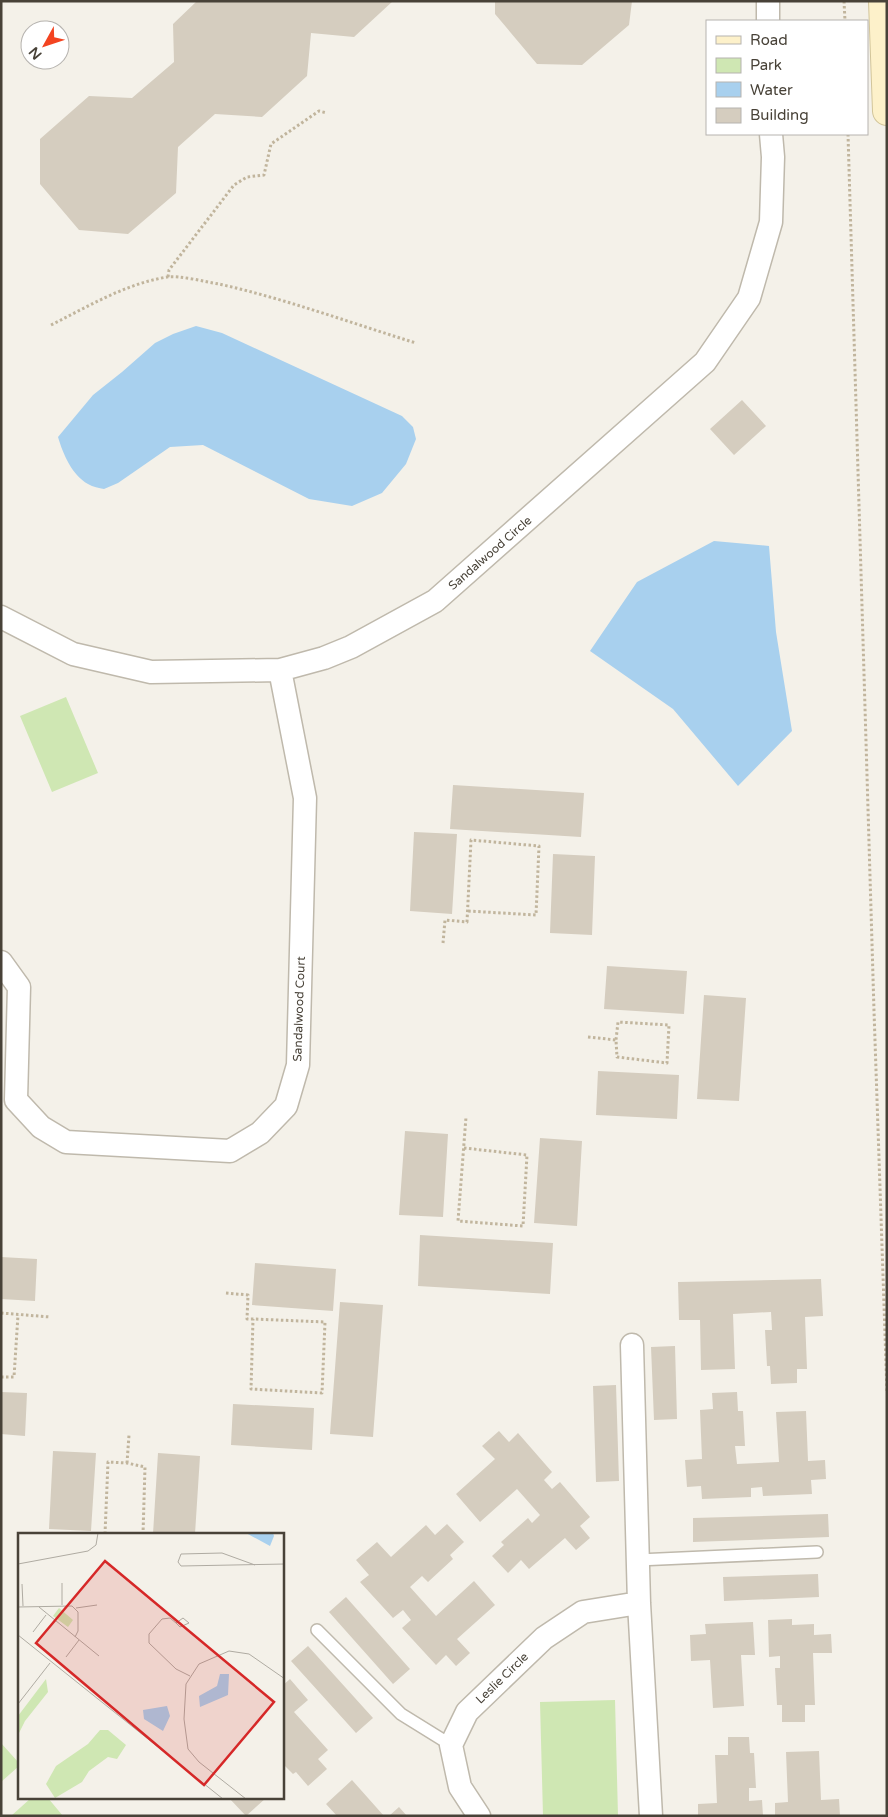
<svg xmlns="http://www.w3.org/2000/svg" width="888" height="1817" font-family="'Varela Round',sans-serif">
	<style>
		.green { fill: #cfe7b3 }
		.water { fill: #a8d0ee }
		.building { fill: #d5cdbf }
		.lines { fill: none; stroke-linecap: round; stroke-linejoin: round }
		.lane-casing { stroke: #bfb9ac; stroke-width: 14 }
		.street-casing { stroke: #bfb9ac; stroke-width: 25 }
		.secondary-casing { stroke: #d2c59a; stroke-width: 30 }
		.path { stroke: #c1b59d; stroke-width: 3; stroke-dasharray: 2.5 2.5; stroke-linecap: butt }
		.lane { stroke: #fff; stroke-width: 11 }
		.street { stroke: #fff; stroke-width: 22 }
		.secondary { stroke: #fdf1ca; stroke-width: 28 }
		.labels { text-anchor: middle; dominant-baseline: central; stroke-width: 4; stroke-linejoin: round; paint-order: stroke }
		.street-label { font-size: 12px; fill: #484238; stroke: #fff }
		.inset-road { fill: none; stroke: #afaba2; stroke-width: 1 }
		.view { fill: #d62828; fill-opacity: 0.15; stroke: #d62828; stroke-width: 2.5 }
		.inset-edge { fill: none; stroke: #484238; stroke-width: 2.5 }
	</style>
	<rect width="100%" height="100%" fill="#f4f1e9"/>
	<path class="green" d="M66,697L98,773L52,792L20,716Z
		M615,1700L618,1816H543L540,1702Z
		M1,1743L19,1763V1766L1,1782Z
		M31,1798H48L63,1816H11Z"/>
	<path class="water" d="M196,326L222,333L402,416L413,427L416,439L406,464L382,493L352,506L309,499L203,445L170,447L118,483L104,489C99,488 93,487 88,484C72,475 63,454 58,437L93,395L122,372L155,343L173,334Z
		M714,541L769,546L776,632L792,731L738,786L673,709L590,651L637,582Z"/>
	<path class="building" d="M197,1H393L354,37L311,33L307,76L262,117L215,114L178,147L176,193L128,234L79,230L40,184V139L89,96L132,98L174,62L173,24Z
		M495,1H632L629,25L582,65L537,64L495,14Z
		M742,400L766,426L734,455L710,429Z
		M453,785L584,793L581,837L450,829Z
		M414,832L457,834L452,914L410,911Z
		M553,854L595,856L592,935L550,933Z
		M607,966L687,971L684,1014L604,1009Z
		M704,995L746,998L739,1101L697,1099Z
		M598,1071L679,1075L677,1119L596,1115Z
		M405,1131L448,1134L443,1217L399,1215Z
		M540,1138L582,1141L577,1226L534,1223Z
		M420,1235L553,1243L550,1294L418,1286Z
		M1,1257L37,1259L35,1301L1,1299Z
		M255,1263L336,1269L333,1311L252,1305Z
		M821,1279L823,1316L805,1317L807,1369H797V1383L771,1384L770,1366H767L765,1330H772L771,1312L733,1314L735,1369L701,1370L700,1320H679L678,1282Z
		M340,1302L383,1305L373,1437L330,1434Z
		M675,1346L677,1419L654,1420L651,1347Z
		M616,1385L619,1481L596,1482L593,1386Z
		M1,1392L27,1393L25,1436L1,1434Z
		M737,1392L738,1411H743L745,1446H735L737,1464L779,1462L776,1412L806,1411L808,1461L825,1460L826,1479L811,1480L812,1494L763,1496L762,1487L751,1488V1497L702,1499L701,1486L687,1487L685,1460L702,1459L700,1410L713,1409L712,1393Z
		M233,1404L314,1408L312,1450L231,1445Z
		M499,1431L509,1442L518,1433L552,1472L544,1480L552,1489L560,1482L590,1517L580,1526L590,1538L576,1550L565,1538L529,1569L521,1560L508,1573L492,1556L504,1545L501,1542L528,1518L532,1523L540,1515L517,1489L480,1522L456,1494L495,1459L482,1446Z
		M53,1451L96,1453L91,1531L49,1529Z
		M158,1453L200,1456L195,1534H153Z
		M828,1514L829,1537L693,1542V1518Z
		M447,1524L464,1542L450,1555L453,1559L428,1582L422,1576L410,1587L436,1616L474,1581L495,1605L457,1639L470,1653L456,1666L446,1655L436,1665L402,1628L411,1620L403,1610L393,1618L360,1582L369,1575L356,1560L377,1542L391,1557L426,1525L435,1535Z
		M818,1574L819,1597L724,1601L723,1577Z
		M346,1597L410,1669L393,1684L329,1612Z
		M792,1619V1625L814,1624V1635L831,1634L832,1653H813L815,1705H805V1722H782V1705H777L775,1668H780V1656L769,1657L768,1620Z
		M753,1622L755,1655H741L744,1706L713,1708L710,1660L691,1661L690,1635L706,1634L705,1624Z
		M308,1646L373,1718L356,1733L291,1661Z
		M290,1679L308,1700L294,1712L328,1750L318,1759L327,1769L308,1786L296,1772L293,1774L282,1763V1686Z
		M728,1737H749L750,1753H754L756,1788H749V1801L762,1800L763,1816H698V1804L717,1803L715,1755H728Z
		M819,1751L821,1800L839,1799L840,1816H775V1803L788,1802L786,1752Z
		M352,1780L384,1816H337L326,1804Z
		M229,1798H266L246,1816Z
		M399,1807L407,1816H389Z"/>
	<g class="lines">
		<g class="lane-casing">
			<path id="lane" d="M638,1560L817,1552
				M317,1630L401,1714L451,1745"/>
		</g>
		<g class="street-casing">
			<path id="street" d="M768,1V21
				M1,617L73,654L151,672L280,670L324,658L351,647L435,601L705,362L749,298L771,222L773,157L771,134
				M1,962L19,987L16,1100L41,1127L66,1142L230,1151L260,1133L286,1106L298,1065L305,798L280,670
				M632,1345L639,1603L651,1816
				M479,1816L460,1787L451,1745L467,1712L544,1638L583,1612L639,1603"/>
		</g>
		<g class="secondary-casing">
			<path id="secondary" d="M883,1L887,111"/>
		</g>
		<path class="path" d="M844,1L845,21
			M848,134L874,1011L887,1393
			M168,277L169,270L234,185L247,177L264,175L271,144L319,111L327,113
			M51,325C89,306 125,284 167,277C179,275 206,282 219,284C286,299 351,323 416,343
			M443,943L445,920L467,922L471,840L539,846L536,915L468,911
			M588,1037L616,1040L617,1057L667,1063L669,1025L618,1022L616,1040
			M464,1148L527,1155L523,1226L458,1221L466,1117
			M226,1293L248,1295L247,1319H253L325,1322L322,1393L251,1389L253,1319
			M1,1313L50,1317
			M1,1377H14L18,1315
			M127,1463L129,1435
			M105,1534L108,1462L127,1463L145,1467L143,1534"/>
		<use href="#lane" class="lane"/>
		<use href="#street" class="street"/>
		<use href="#secondary" class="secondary"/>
	</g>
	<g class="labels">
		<g class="street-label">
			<text transform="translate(490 553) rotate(-41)">Sandalwood Circle</text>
			<text transform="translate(299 1009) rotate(-88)">Sandalwood Court</text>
			<text transform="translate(502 1678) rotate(-44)">Leslie Circle</text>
		</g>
	</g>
	<g transform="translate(18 1533)">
		<rect width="266" height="266" fill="#f4f1e9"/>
		<path d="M41,75L55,87L50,94L35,83ZM28,146L30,159L7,188L0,202V183ZM82,197H90L108,212L99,226L90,224L71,238L64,249L37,265L28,251L38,233L70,211Z" fill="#cfe7b3"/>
		<path d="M228,0H255L256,3L252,13ZM202,141H211L210,162L182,174L181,163L199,153ZM149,173L152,183L145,198L126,186L125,177Z" fill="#a8d0ee"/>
		<path class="inset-road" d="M0,31L70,18L78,12L80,0M237,32L204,20L163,21L160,29L163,33L267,31M44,50V72M4,51L5,73M0,74L54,73L60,79V98L57,104M21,74L81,123M58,75L79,72M158,90L165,85L171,90L162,94L158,90L152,85L144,86L131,101V110L158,136L172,143M15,99L28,82M0,102L205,266M48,124L61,107M0,171L32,130M228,266L181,229L170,216L166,186L168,151L181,131L211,118L231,121L267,146"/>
		<path class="view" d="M87,28L256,169L186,252L18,110Z"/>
		<rect width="266" height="266" class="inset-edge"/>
	</g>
	<rect width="888" height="1817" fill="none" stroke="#484238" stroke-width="5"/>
	<rect x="706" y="20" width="162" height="115" fill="#ffffff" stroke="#b6b3af"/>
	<rect x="716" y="36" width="25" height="8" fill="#fdf1ca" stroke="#b6b3af"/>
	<text x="750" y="45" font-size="15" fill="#484238">Road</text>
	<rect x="716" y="58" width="25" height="15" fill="#cfe7b3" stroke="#b6b3af"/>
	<text x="750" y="70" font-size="15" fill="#484238">Park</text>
	<rect x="716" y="82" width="25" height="15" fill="#a8d0ee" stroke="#b6b3af"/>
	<text x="750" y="95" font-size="15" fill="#484238">Water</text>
	<rect x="716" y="108" width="25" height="15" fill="#d5cdbf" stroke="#b6b3af"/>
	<text x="750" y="120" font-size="15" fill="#484238">Building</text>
	<g transform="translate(45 45) rotate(230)"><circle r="24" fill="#ffffff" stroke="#b6b3af"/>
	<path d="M0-4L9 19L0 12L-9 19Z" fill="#f34421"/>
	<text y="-8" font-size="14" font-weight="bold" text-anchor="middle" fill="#484238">N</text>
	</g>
</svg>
